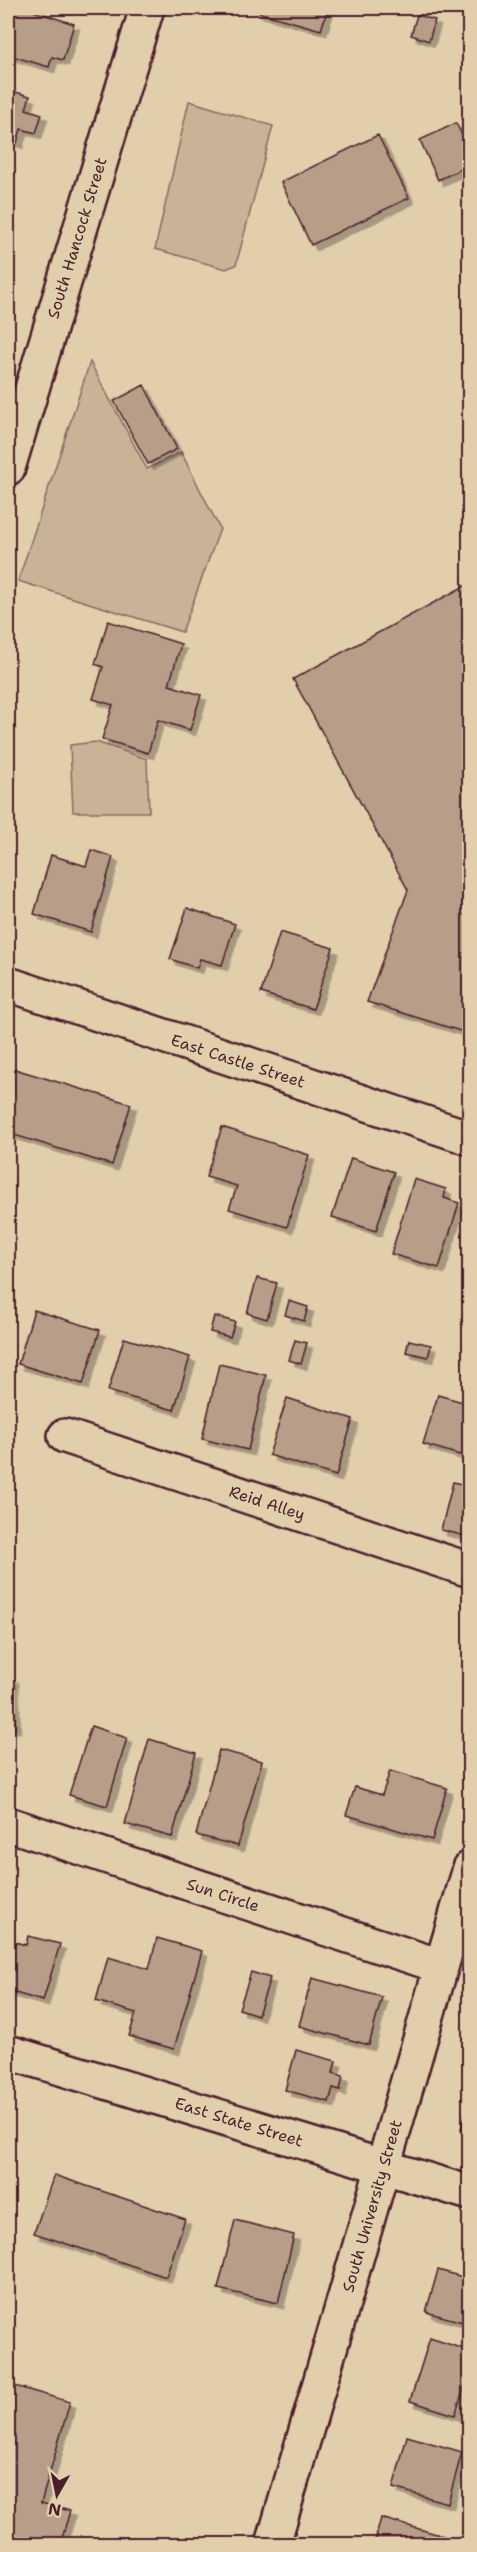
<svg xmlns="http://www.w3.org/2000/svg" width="477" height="2552" font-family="'Shantell Sans',sans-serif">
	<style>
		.green { fill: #c8b397; stroke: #896961; stroke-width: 1.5 }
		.building { fill: #b79e88; stroke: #4a1f2b; stroke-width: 1.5; filter: url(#shadow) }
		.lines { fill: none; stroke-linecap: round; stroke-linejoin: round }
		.street-casing { stroke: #4a1f2b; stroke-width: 38 }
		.street { stroke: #e1cfac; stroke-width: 33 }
		.labels { text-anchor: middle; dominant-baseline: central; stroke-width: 4.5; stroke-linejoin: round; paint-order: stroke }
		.street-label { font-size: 16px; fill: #4a1f2b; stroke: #e1cfac }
	</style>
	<defs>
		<filter id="shadow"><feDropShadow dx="5.5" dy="5.5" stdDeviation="0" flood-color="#0004"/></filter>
	</defs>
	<rect width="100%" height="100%" fill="#e1cfac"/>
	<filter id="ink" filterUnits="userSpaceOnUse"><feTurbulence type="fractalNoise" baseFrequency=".0167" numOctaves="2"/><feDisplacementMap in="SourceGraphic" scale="12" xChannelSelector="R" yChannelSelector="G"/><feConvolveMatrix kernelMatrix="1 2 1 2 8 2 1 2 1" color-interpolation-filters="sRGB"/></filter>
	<g filter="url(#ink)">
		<path class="green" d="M189,101L273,126L236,265L226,269L155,249Z
			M90,362L147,469L181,452L220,529L182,632L18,581Z
			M96,742L147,759L149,812H73L70,745Z"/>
		<path class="building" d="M8,8H24L74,24L63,60L52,57L49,67L8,55Z
			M258,8H328L321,30L257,12Z
			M417,15L435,20L429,41L411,35Z
			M8,90L30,96L26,109L42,114L36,133L21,129L17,143L8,140Z
			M456,123L470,152V165L438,180L420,140Z
			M378,135L409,198L311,245L281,182Z
			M144,385L177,449L148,464L114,401Z
			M470,583V1034L367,1002L408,890L293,679Z
			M108,621L181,644L169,685L201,695L190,730L158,720L148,753L102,739L113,705L93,699L103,667L95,664Z
			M91,850L113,857L91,932L34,914L51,855L86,866Z
			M187,908L235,924L222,965L200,959L197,968L170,959Z
			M280,932L333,948L313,1009L261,993Z
			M8,1067L131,1104L112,1165L8,1133Z
			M222,1127L309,1155L287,1227L229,1209L237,1186L206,1177Z
			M351,1158L394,1172L376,1231L332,1217Z
			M414,1179L446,1189L444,1198L459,1203L439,1268L391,1254Z
			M257,1278L277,1283L267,1319L247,1313Z
			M289,1301L308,1307L304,1321L285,1315Z
			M34,1310L100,1330L83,1384L18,1364Z
			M214,1316L235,1322L230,1337L210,1332Z
			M124,1338L190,1357L174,1410L108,1391Z
			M295,1340L307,1343L301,1364L289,1360Z
			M409,1340L431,1345L428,1357L406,1352Z
			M219,1364L266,1375L248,1450L202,1439Z
			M438,1395L470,1404V1458L423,1444Z
			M287,1398L353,1419L336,1476L269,1455Z
			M453,1482L470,1486V1537L441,1530Z
			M13,1677L15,1727H8V1678Z
			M91,1726L127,1738L107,1806L69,1795Z
			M149,1739L196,1753L172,1837L125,1824Z
			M219,1750L262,1761L238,1846L196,1835Z
			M390,1771L447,1788L432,1840L346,1815L355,1787L382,1795Z
			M28,1936L60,1944L43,2001L8,1991V1940L26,1945Z
			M157,1938L202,1951L174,2049L129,2036L136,2013L96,2001L108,1957L149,1969Z
			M251,1972L270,1978L258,2015L239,2009Z
			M312,1978L382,1997L369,2045L299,2026Z
			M296,2050L336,2061L333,2073L343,2076L340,2090L333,2088L329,2102L285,2090Z
			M470,2098V2131L461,2129Z
			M54,2175L185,2219L166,2277L34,2233Z
			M235,2220L294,2235L278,2303L218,2289Z
			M438,2270L470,2279V2324L426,2312Z
			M430,2338L470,2351V2370L455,2415L410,2401Z
			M8,2384L70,2402L41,2503L70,2511L60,2544H8Z
			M407,2436L462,2452L448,2503L393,2488Z
			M381,2518L454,2539L453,2544H374Z"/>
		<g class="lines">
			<g class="street-casing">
				<path id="street" d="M8,468L147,8
					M8,984L470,1138
					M65,1436L470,1570
					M8,1824L440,1966
					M8,2052L470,2193
					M273,2544L470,1868"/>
			</g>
			<use href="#street" class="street"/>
		</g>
	</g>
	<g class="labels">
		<g class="street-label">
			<text transform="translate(77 238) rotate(-73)">South Hancock Street</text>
			<text transform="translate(238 1061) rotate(18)">East Castle Street</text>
			<text transform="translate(267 1503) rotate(18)">Reid Alley</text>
			<text transform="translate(223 1895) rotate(18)">Sun Circle</text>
			<text transform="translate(239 2122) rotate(17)">East State Street</text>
			<text transform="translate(372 2206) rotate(-74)">South University Street</text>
		</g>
	</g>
	<rect width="477" height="2552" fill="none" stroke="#e1cfac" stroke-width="30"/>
	<rect x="15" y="15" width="447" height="2522" fill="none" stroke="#4a1f2b" stroke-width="2" filter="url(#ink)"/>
	<g transform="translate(57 2495) rotate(189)" stroke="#e1cfac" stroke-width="4.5" paint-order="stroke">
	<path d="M0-4.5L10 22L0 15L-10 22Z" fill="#4a1f2b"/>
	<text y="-9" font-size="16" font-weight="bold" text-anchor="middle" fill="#4a1f2b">N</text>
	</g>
</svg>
